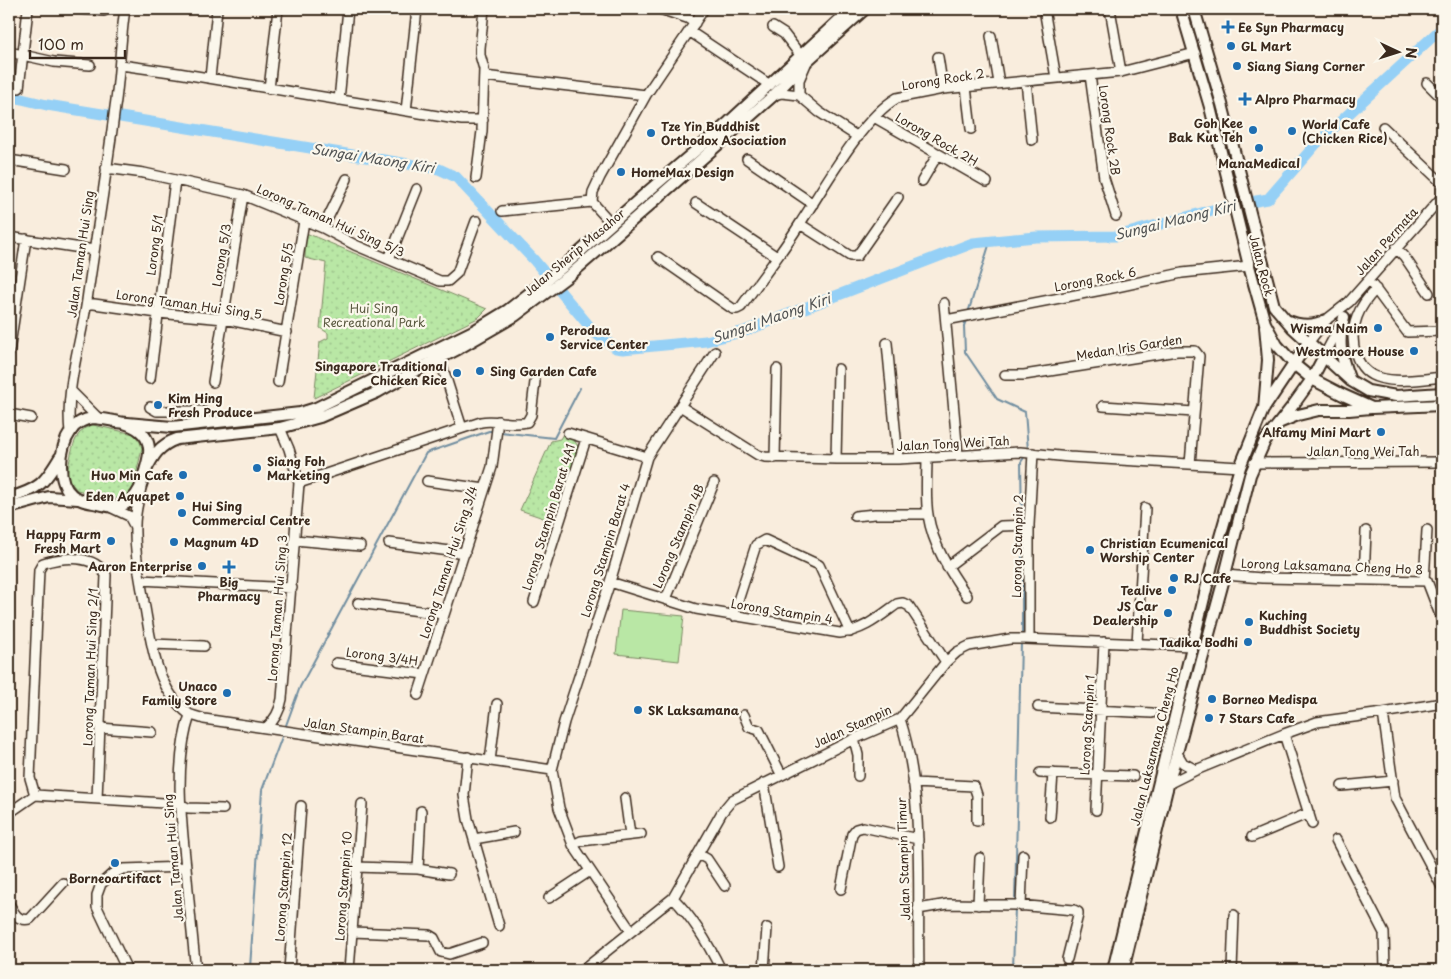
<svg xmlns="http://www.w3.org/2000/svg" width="1451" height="979" font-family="'Playpen Sans',sans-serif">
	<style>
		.grass { fill: #b9e7a5; stroke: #7a8862 }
		.park { fill: url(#park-dots); stroke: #7a8862 }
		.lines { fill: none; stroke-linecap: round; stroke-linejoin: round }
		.stream { stroke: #718ea0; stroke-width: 2 }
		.river { stroke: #95d0f6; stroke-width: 11 }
		.minor-casing { stroke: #3b2a1e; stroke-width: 12 }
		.major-casing { stroke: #3b2a1e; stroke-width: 14 }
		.minor { stroke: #fbf7ec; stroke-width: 9 }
		.major { stroke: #fbf7ec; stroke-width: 10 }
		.poi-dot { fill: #1f6fb2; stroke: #fbf7ec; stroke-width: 2 }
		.labels { text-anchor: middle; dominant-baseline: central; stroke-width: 4.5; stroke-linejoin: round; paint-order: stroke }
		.poi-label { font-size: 12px; font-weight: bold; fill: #3b2a1e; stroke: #fbf7ec; text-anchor: start }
		.street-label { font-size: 12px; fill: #3b2a1e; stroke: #fbf7ec }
		.park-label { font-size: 12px; fill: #5a5940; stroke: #fbf7ec }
		.water-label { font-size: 14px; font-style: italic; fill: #525454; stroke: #fbf7ec }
	</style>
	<defs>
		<pattern id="park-dots" width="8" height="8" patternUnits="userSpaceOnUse" patternTransform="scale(1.25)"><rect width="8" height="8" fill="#b9e7a5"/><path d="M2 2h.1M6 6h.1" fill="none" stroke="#a0c68e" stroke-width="1.8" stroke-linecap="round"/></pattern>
	</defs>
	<rect width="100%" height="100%" fill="#f9eddd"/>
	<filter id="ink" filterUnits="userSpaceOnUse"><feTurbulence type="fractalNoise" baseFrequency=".02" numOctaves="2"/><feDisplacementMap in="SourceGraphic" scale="10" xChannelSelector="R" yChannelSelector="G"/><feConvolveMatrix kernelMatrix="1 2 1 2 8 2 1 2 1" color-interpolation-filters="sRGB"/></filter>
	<g filter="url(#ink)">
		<path class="grass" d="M621,610L684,616L679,661L616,654Z"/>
		<path class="park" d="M306,233L487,309L478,318L314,398L320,342L328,338V333L320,328L326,263L305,258Z
			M93,425L134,434L140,442L142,448L133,489L124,498L117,499L77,490L68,479L67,474C71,457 72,429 93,425Z
			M563,434L573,438L579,448L552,521L520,510L551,441L560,439Z"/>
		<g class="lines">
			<path class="stream" d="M968,313L990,242
				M966,320L964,326L965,352L997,399L1025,412L1028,450
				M500,432L554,438L580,388
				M1022,522L1021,462L1025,456
				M1022,635V527
				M285,728L300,687L426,453L489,431H493
				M1015,902L1021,642
				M250,968L262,790L283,734
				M1013,970L1015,907"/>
			<path class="river" d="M9,96L47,105L439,169L456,177L534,260L595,333L616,348L623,349L706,341L745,331L973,243L1036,237L1117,236L1227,206L1268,199L1316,144L1442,28"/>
			<g class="minor-casing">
				<path id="minor" d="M80,9L104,11
					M660,9L687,18L695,23
					M1044,9L1056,78
					M1110,9L1121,72
					M773,27L784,34L801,56
					M689,31L770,85
					M991,36L999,83
					M9,52L54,62L90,65
					M938,57L943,89
					M121,65L178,73L462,120H483
					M1090,75L1104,178L1116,216
					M484,76L646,95
					M210,78L217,9
					M1026,81L1032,140
					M1427,83L1442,98
					M966,87L971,129
					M19,88L28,9
					M269,89L278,9
					M774,95L782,93L799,95L819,112L858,137
					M799,95V80L806,64
					M339,100L348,9
					M406,111L417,9
					M874,117L987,182
					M1383,127L1442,183
					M747,159L813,204
					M9,160L66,169
					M106,168L144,173L243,195L323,228L355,245L440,281H448L457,273L476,221H477
					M476,178L482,131L484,69L480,55V48L484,9
					M922,181L938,154
					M696,203L777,257
					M502,211L592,202
					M611,223L592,202L593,192L600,177L646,95L704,9
					M800,224L850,256H857L898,197
					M323,228L347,179
					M9,237L94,250
					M1396,248L1404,256L1429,293
					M658,257L733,309H737L741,307C761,279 783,251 801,222C825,186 861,119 897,98L943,89L1121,72L1195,53
					M389,259L417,189
					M1373,286L1407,332L1442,331
					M1376,289C1368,297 1361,306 1357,317C1348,340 1355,372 1380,378C1399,383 1423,379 1442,377
					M87,303L158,313L224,319L287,332
					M944,303L958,455
					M946,320L1112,288L1182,273L1249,266
					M887,343L898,459
					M1308,343L1326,320L1349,302L1442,197
					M9,352L26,239
					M1324,356L1341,324
					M440,359L462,428
					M1005,375H1024L1177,351H1195L1199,356L1190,464
					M150,379L175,180
					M213,382L243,195
					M278,382L304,221
					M71,391L99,419
					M680,406L758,455L765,457L836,459H898L1020,452L1069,457L1240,467
					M1103,406L1194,412
					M150,407L157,411H201L204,412L206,423
					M9,414L31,418
					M70,432C65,388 81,343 87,300C96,236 107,172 115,107C120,75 120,41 125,9
					M568,433L647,457
					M927,457C927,476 925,497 928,515C933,546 949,570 967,596
					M775,458L777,369
					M836,459L838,369
					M1254,463L1442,462
					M427,481L485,489
					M299,483L481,422C496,419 512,426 527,422L531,415L535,382
					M141,487C139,500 135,512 135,525C134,551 140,577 144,602C151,640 155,689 189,714C193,716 199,717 204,719L552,770L559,808L573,845L631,931
					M110,507L129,516L135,527
					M855,516L875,514H928
					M295,540L360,546
					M389,543L465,553
					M947,567L1001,526L1029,525
					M1225,575L1262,578L1427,581L1442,620
					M141,580L292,588
					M1364,580L1366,531
					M1424,581L1427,530
					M610,582L696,609L840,633C863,631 879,617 897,604L903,603L909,606L946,662
					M666,599L714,483
					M534,602L586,439
					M358,603L443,614
					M733,616L756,545L765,540L819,565L850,632
					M1029,639V525L1033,453
					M1137,643L1145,508
					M152,644L204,646
					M336,663L424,674
					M418,695L492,467L498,421
					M1038,707L1152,713
					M1383,713L1395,798L1442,887
					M190,715C174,763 181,818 186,867C189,901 192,936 196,970
					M744,715L749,727L759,730L781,774
					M900,719C925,796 917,890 919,970
					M100,728L152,732
					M266,728C275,720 280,711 282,699L299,483L289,449L280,428
					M854,739L858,755V776
					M1177,753L1183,763L1196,770
					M468,757L464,795L468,819L499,926
					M490,761L497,704
					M552,770L564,722L610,582L647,457L715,352
					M1040,773L1133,776
					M764,783L778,867
					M913,783L974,786L977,795V821
					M1168,784L1196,770L1284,734
					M1342,786L1393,781
					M35,795L30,778L39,570L43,563C64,557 94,554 106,575L97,799
					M625,798L630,835
					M1096,810L1104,642
					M9,813L35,795L180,804L188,808L223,809
					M1050,817L1053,773
					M1312,824L1284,734L1317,722L1383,713L1442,703
					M1252,837L1309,813
					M474,839L514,832
					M1336,840L1384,933L1385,970
					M573,845L581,841L641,834
					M698,854L707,859L725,886
					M356,867L418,869L449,874
					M418,869L421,811
					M841,889L852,834L856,829L863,827L918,839
					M549,898L590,871
					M673,898C693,918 709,945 721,970
					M9,904C14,913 18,922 30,919L63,883
					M978,905L980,858
					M1021,906L1023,855
					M918,909L948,904L1017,905L1074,910L1078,912V915L1067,959
					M352,932L429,935L434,938L441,952L449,954L482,943
					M127,970L97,907V895L101,884L112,874L123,869L186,867
					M289,970L301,806
					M349,970L362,804
					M583,970L673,898L722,812L732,800L854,739L900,719L946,662L957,652L969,646L1010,639H1025L1192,646
					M764,970L767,928
					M1232,970L1234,915"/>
			</g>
			<g class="major-casing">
				<path id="major" d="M1181,9L1210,107L1249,266L1265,323L1277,345L1295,365L1312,379L1343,395L1372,408L1442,405
					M1194,9L1222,104L1274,306L1292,327L1351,381L1368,391L1396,396L1442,393
					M1344,317C1338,341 1340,355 1349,378
					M1286,320C1300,326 1313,327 1326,320
					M1264,409L1268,360L1265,326
					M93,418C113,420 147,423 149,448C150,456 147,463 145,471C142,483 140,493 130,501C119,509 110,507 98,504C89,502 79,501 72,495C56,481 59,448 71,431C76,423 85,419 93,418Z
					M116,422L172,427L300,413L316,408L475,330L508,310L564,266L645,194L729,122L851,9
					M1281,422L1298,415L1319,410H1349L1371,408
					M145,472C153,456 159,445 177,439L280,428L320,417L378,392L415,371L458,349L515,316L571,274L617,234L774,95L807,61L865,9
					M9,498C39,489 44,484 60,457
					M9,508L49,497L78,499
					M1113,970L1212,565L1240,467L1263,410L1308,343
					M1123,970L1166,793L1225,575L1250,475L1265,441L1294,404L1312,379L1324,356"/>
			</g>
			<use href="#minor" class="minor"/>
			<use href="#major" class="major"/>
		</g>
	</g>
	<g class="poi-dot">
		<path d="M1225.5 19.5h5v5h5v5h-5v5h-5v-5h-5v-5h5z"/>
		<circle cx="1231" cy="46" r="5"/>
		<circle cx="1237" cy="66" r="5"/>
		<path d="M1242.5 91.5h5v5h5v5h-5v5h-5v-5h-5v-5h5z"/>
		<circle cx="1253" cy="130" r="5"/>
		<circle cx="1292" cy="131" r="5"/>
		<circle cx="651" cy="133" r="5"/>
		<circle cx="1259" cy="148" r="5"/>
		<circle cx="621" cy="172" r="5"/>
		<circle cx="1378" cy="328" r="5"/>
		<circle cx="550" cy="337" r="5"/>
		<circle cx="1414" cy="351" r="5"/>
		<circle cx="480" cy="371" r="5"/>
		<circle cx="457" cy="373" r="5"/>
		<circle cx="158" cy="405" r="5"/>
		<circle cx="1381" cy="432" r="5"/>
		<circle cx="257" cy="468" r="5"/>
		<circle cx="183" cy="475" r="5"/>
		<circle cx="180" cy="496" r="5"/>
		<circle cx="182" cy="513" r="5"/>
		<circle cx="111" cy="541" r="5"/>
		<circle cx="174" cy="542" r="5"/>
		<circle cx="1090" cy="550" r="5"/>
		<circle cx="202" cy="566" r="5"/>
		<path d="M226.5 559.5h5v5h5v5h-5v5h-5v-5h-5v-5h5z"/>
		<circle cx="1174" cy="578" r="5"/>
		<circle cx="1172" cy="590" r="5"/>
		<circle cx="1168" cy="613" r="5"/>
		<circle cx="1249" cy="622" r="5"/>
		<circle cx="1248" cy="642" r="5"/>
		<circle cx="227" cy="693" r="5"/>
		<circle cx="1212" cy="699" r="5"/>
		<circle cx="638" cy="710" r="5"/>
		<circle cx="1209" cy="718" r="5"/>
		<circle cx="115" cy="863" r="5"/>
	</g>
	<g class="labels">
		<g class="poi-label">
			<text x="1238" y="27">Ee Syn Pharmacy</text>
			<text x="1241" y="46">GL Mart</text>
			<text x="1247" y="66">Siang Siang Corner</text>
			<text x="1255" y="99">Alpro Pharmacy</text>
			<text x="1243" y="123" text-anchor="end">Goh Kee<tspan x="1243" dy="14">Bak Kut Teh</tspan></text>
			<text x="1302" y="124">World Cafe<tspan x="1302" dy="14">(Chicken Rice)</tspan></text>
			<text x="661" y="126">Tze Yin Buddhist<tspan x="661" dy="14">Orthodox Asociation</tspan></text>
			<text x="1259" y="163" text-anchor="middle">ManaMedical</text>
			<text x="631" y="172">HomeMax Design</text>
			<text x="1368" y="328" text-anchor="end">Wisma Naim</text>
			<text x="560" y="330">Perodua<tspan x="560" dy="14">Service Center</tspan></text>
			<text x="1404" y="351" text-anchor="end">Westmoore House</text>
			<text x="447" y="366" text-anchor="end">Singapore Traditional<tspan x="447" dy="14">Chicken Rice</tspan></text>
			<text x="490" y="371">Sing Garden Cafe</text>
			<text x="168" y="398">Kim Hing<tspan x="168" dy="14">Fresh Produce</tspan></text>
			<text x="1371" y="432" text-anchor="end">Alfamy Mini Mart</text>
			<text x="267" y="461">Siang Foh<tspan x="267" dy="14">Marketing</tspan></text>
			<text x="173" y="475" text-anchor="end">Huo Min Cafe</text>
			<text x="170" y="496" text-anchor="end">Eden Aquapet</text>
			<text x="192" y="506">Hui Sing<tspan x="192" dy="14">Commercial Centre</tspan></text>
			<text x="101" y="534" text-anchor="end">Happy Farm<tspan x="101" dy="14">Fresh Mart</tspan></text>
			<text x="184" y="542">Magnum 4D</text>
			<text x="1100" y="543">Christian Ecumenical<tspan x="1100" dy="14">Worship Center</tspan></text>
			<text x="192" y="566" text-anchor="end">Aaron Enterprise</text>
			<text x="1184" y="578">RJ Cafe</text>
			<text x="229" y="582" text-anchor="middle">Big<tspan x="229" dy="14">Pharmacy</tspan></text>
			<text x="1162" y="590" text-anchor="end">Tealive</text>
			<text x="1158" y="606" text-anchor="end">JS Car<tspan x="1158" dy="14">Dealership</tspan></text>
			<text x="1259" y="615">Kuching<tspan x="1259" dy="14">Buddhist Society</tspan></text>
			<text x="1238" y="642" text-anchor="end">Tadika Bodhi</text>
			<text x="217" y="686" text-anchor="end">Unaco<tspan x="217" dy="14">Family Store</tspan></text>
			<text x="1222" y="699">Borneo Medispa</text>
			<text x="648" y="710">SK Laksamana</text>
			<text x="1219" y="718">7 Stars Cafe</text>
			<text x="115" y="878" text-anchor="middle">Borneoartifact</text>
		</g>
		<g class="street-label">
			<text transform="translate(943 79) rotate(-9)">Lorong Rock 2</text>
			<text transform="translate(1110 130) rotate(82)">Lorong Rock 2B</text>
			<text transform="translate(937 139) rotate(30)">Lorong Rock 2H</text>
			<text transform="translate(331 220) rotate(24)">Lorong Taman Hui Sing 5/3</text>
			<text transform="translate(1386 241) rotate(-48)">Jalan Permata</text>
			<text transform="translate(154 245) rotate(-83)">Lorong 5/1</text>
			<text transform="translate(574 252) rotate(-40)">Jalan Sherip Masahor</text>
			<text transform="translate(80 254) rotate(-82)">Jalan Taman Hui Sing</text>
			<text transform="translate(221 255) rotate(-81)">Lorong 5/3</text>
			<text transform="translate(1262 265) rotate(75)">Jalan Rock</text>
			<text transform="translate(283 274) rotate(-81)">Lorong 5/5</text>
			<text transform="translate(1095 279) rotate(-11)">Lorong Rock 6</text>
			<text transform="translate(189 304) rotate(8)">Lorong Taman Hui Sing 5</text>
			<text transform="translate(1129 347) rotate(-9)">Medan Iris Garden</text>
			<text transform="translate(953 443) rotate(-3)">Jalan Tong Wei Tah</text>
			<text x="1363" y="451">Jalan Tong Wei Tah</text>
			<text transform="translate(548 517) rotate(-73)">Lorong Stampin Barat 4A1</text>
			<text transform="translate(678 536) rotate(-67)">Lorong Stampin 4B</text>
			<text transform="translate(1017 546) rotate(-89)">Lorong Stampin 2</text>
			<text transform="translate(605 550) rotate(-73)">Lorong Stampin Barat 4</text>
			<text transform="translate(448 562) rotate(-72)">Lorong Taman Hui Sing 3/4</text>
			<text transform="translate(1332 566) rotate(2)">Lorong Laksamana Cheng Ho 8</text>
			<text transform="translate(277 608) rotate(-86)">Lorong Taman Hui Sing 3</text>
			<text transform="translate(782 611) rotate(9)">Lorong Stampin 4</text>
			<text transform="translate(382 656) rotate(7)">Lorong 3/4H</text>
			<text transform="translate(90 667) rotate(-88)">Lorong Taman Hui Sing 2/1</text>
			<text transform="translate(1087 725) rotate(-87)">Lorong Stampin 1</text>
			<text transform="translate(852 726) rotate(-25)">Jalan Stampin</text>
			<text transform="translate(364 730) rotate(8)">Jalan Stampin Barat</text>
			<text transform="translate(1154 746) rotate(-76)">Jalan Laksamana Cheng Ho</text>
			<text transform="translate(173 858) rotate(-95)">Jalan Taman Hui Sing</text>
			<text transform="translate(903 859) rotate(-92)">Jalan Stampin Timur</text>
			<text transform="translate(343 886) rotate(-86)">Lorong Stampin 10</text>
			<text transform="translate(283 887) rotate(-86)">Lorong Stampin 12</text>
		</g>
		<g class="park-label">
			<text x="374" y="308">Hui Sing<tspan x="374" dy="14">Recreational Park</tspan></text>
		</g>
		<g class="water-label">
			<text transform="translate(373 158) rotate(9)">Sungai Maong Kiri</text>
			<text transform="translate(1175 220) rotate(-14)">Sungai Maong Kiri</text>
			<text transform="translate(771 318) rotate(-19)">Sungai Maong Kiri</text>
		</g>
	</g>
	<rect width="1451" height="979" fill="none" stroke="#fbf7ec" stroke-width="30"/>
	<rect x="15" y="15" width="1421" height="949" fill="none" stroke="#3b2a1e" stroke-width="2" filter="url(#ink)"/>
	<g transform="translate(1398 52) rotate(94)" stroke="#fbf7ec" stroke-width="4" paint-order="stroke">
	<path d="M0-4L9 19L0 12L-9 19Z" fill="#3b2a1e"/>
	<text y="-8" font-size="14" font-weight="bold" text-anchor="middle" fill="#3b2a1e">N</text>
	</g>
	<path d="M30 50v8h95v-8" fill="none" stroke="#3b2a1e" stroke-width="2.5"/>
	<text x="38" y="50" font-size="15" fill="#3b2a1e" stroke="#fbf7ec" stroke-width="4" paint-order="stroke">100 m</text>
</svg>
